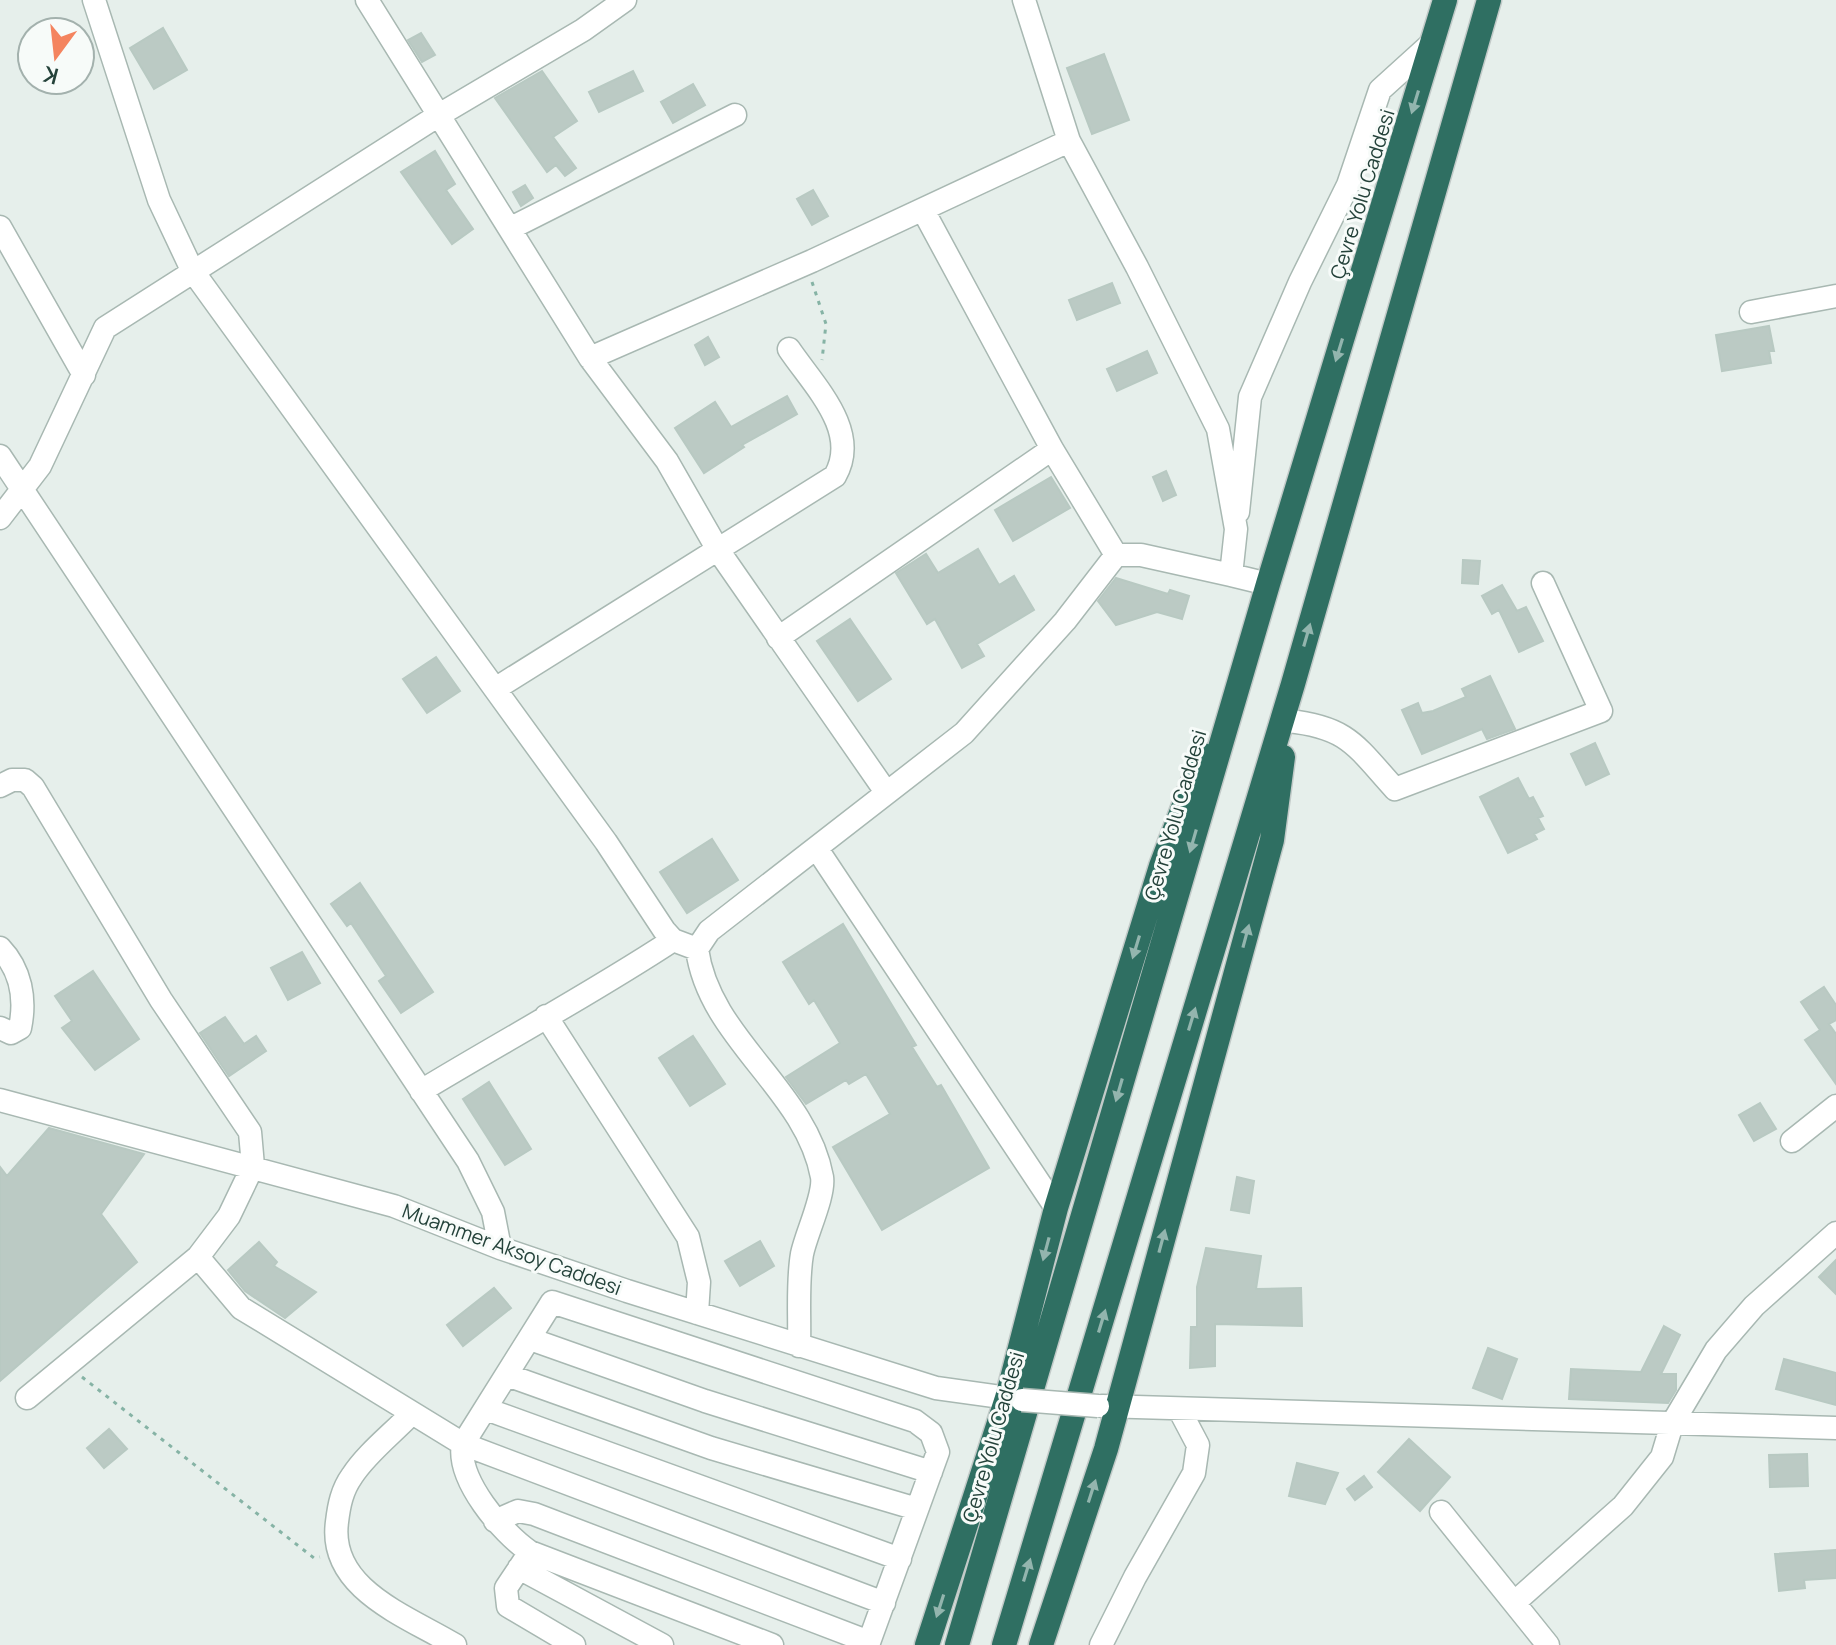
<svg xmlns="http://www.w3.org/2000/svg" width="1836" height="1645" font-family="Manrope,sans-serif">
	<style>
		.building { fill: #bbcac4; stroke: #b8c9c2; stroke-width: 2 }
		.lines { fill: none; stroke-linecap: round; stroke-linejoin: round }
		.minor-casing { stroke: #a8b8b2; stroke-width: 25 }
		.highway-casing { stroke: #c2cac8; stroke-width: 27 }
		.path { stroke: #86b3a5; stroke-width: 3; stroke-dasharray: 4 6; stroke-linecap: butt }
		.minor { stroke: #fff; stroke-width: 22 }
		.highway { stroke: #2f6f62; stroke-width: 24 }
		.minor-bridge-casing { stroke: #a8b8b2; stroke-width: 25; stroke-linecap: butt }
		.minor-bridge { stroke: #fff; stroke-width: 22 }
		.oneway { fill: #93b5ae }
		.labels { text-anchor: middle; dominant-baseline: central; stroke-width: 6; stroke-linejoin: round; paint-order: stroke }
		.street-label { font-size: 20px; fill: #24423a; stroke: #f7fbf9 }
	</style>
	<rect width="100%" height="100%" fill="#e6efeb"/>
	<path class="building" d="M163,28L187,70L154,89L130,48Z
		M421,33L435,55L422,62L408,40Z
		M1104,54L1129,120L1092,134L1067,68Z
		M542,71L577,121L553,137L576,168L565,176L556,165L547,172L495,98Z
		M633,71L643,91L599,112L589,92Z
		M693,84L705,105L673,123L661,102Z
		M435,151L455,184L446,190L473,229L452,244L401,172Z
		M525,185L533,198L521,206L513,192Z
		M813,190L828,216L812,225L797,199Z
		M1112,283L1120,303L1077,320L1069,300Z
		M1769,326L1774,351H1769L1771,363L1722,371L1716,335Z
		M708,337L719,357L705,365L695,345Z
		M1147,351L1157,373L1117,391L1107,369Z
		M787,396L797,414L742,445L744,447L704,473L675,428L715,402L731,427Z
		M1166,471L1176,495L1163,501L1153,477Z
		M1051,477L1070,508L1013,541L995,510Z
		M978,549L999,585L1014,576L1034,610L977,644L984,656L962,668L935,619L927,624L896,573L926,554L938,573Z
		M1463,560L1480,561L1478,584L1462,583Z
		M1116,578L1168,594L1170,590L1189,596L1182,619L1157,612L1116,625L1098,601Z
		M1502,585L1517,611L1526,607L1543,641L1519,652L1499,610L1492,614L1482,596Z
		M850,619L891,679L858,701L817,641Z
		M436,657L460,691L427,713L403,679Z
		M1490,676L1515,729L1487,739L1482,729L1422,754L1402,710L1418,703L1422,713L1433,711L1466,697L1462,689Z
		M1595,743L1609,774L1586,785L1571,754Z
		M1518,778L1529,799L1533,797L1543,816L1538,818L1544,829L1534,834L1537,839L1508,853L1480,797Z
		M712,839L738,880L687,913L660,872Z
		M360,883L433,992L401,1013L379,981L386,976L351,923L347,926L331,904Z
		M843,924L916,1045L912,1047L937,1087L941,1085L989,1168L882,1230L833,1147L890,1114L866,1074L849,1084L846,1080L806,1104L786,1077L840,1043L814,1000L809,1004L783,962Z
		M302,952L320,983L288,1000L271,968Z
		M93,971L139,1039L95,1070L62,1028L72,1021L55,996Z
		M1824,987L1836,1005V1020L1829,1024L1836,1034V1084L1805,1040L1820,1030L1801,1002Z
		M225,1017L244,1044L256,1036L266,1051L229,1076L200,1033Z
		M693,1036L725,1084L690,1106L659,1058Z
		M489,1082L531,1149L505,1165L463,1099Z
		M1760,1103L1776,1129L1754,1141L1739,1115Z
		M49,1128L144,1154L101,1214L137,1262L0,1381V1167L7,1176Z
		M1237,1177L1254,1181L1249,1213L1231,1210Z
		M760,1241L774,1266L740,1286L725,1261Z
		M259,1242L277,1262L274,1266L316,1292L285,1318L245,1291L228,1270Z
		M1206,1248L1261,1256L1256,1289L1301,1288L1302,1326L1215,1324V1366L1190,1368L1191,1327H1197V1287Z
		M1836,1260V1294L1819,1277Z
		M494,1288L511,1308L463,1346L447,1325Z
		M1664,1326L1680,1335L1661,1374H1676V1390L1668,1403L1569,1399L1571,1369L1641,1372Z
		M1488,1348L1517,1359L1502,1399L1473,1388Z
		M1784,1359L1836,1373V1405L1776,1389Z
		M109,1429L127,1449L104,1468L87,1448Z
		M1409,1439L1450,1477L1420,1511L1378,1472Z
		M1807,1454L1808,1486L1770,1487L1769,1455Z
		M1297,1463L1338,1473L1325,1504L1289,1496Z
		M1364,1476L1372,1487L1355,1500L1347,1489Z
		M1836,1550V1578L1804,1580L1805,1588L1779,1591L1775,1554Z"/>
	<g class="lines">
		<g class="minor-casing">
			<path id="minor" d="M94,0L159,200L192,270L495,689
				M367,0L590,358L667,461L718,550L886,792
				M1024,0L1069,141L1137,267L1218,429L1236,529L1231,575L1268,584
				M923,210L1052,449L1116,555
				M0,227L84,375
				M511,228L735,115
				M1751,312L1836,296
				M590,358L812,261L1069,141
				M0,456L468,1161L493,1212L500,1248
				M1238,512L1250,397L1300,282L1348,185L1380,90L1433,42
				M0,518L40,466L105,328L439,115L583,30L625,0
				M778,638L1052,449
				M1288,721C1348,727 1356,746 1395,789L1601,711L1543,583
				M0,786L12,780H25L33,787L161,1000L250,1132L253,1166L229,1216L198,1257L27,1398
				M817,849L1056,1208
				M0,948C21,970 26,999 20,1028L11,1033L0,1028
				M697,949L673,940L664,930L606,842L495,689L835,476C861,431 814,386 789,349
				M546,1016L688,1237L699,1282L697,1313
				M421,1091C505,1040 591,994 673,940
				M0,1100L394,1206L500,1248L627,1291L936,1388L1022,1400
				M1792,1141L1836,1106
				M198,1257L241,1308L463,1444L884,1603
				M530,1339L705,1401L931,1472
				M799,1346C800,1316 797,1283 802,1254C806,1234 825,1195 822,1177C806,1089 709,1039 697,949L709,931L964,733L1065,621L1116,555H1141L1231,575
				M507,1375L711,1448L917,1509
				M1102,1406L1836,1428
				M486,1409L900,1559
				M411,1414C392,1434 367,1453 352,1476C342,1490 339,1505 337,1522C328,1589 407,1616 455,1645
				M1441,1512L1548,1645
				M495,1521L518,1511L534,1514L869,1642
				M526,1558L506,1588L508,1606L574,1645
				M519,1568L662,1645
				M1515,1602L1623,1506L1662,1457L1672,1424L1716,1350L1754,1306L1836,1233
				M772,1645L530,1552C502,1533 456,1479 463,1444L552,1302L915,1421L931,1433L938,1452L868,1645
				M1101,1645L1135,1577L1194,1473L1198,1445L1179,1409"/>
		</g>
		<g class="highway-casing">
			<path id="highway" d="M927,1645L1007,1398L1056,1208L1161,866L1203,755
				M957,1645L1268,584L1445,0
				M1004,1645L1293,684L1489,0
				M1041,1645L1106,1449L1272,840L1283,757"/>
		</g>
		<path class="path" d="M812,282L826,324L822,360
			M82,1377L314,1558L320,1557"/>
		<use href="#minor" class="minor"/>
		<use href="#highway" class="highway"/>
		<g class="minor-bridge-casing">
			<path id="minor-bridge" d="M1022,1400L1098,1406"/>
		</g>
		<use href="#minor-bridge" class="minor-bridge"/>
	</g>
	<defs><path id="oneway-solid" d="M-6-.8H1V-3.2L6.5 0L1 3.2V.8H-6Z" transform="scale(2)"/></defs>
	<g class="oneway">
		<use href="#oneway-solid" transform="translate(1415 102) rotate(107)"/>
		<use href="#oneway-solid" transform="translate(1339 350) rotate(107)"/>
		<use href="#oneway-solid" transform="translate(1307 635) rotate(-74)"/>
		<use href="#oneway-solid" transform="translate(1193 841) rotate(106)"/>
		<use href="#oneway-solid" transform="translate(1246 936) rotate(-75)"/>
		<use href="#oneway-solid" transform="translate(1136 947) rotate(107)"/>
		<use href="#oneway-solid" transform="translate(1192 1019) rotate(-73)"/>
		<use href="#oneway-solid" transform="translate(1119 1090) rotate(106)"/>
		<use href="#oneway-solid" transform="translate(1162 1241) rotate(-75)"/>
		<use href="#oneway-solid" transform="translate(1046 1249) rotate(105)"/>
		<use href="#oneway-solid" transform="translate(1102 1321) rotate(-73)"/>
		<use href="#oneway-solid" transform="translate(1092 1491) rotate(-72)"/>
		<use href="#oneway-solid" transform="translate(1027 1570) rotate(-73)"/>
		<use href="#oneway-solid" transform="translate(940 1606) rotate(108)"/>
	</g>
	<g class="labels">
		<g class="street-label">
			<text transform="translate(1362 194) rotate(-73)">Çevre Yolu Caddesi</text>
			<text transform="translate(1175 815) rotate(-74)">Çevre Yolu Caddesi</text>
			<text transform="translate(512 1249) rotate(20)">Muammer Aksoy Caddesi</text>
			<text transform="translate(993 1437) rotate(-74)">Çevre Yolu Caddesi</text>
		</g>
	</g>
	<g transform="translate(56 56) rotate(195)"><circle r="38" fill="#f7fbf9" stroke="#a3b1ad" stroke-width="2"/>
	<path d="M0-6L14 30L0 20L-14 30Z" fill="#f4845f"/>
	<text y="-12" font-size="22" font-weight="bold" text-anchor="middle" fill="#24423a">K</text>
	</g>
</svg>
